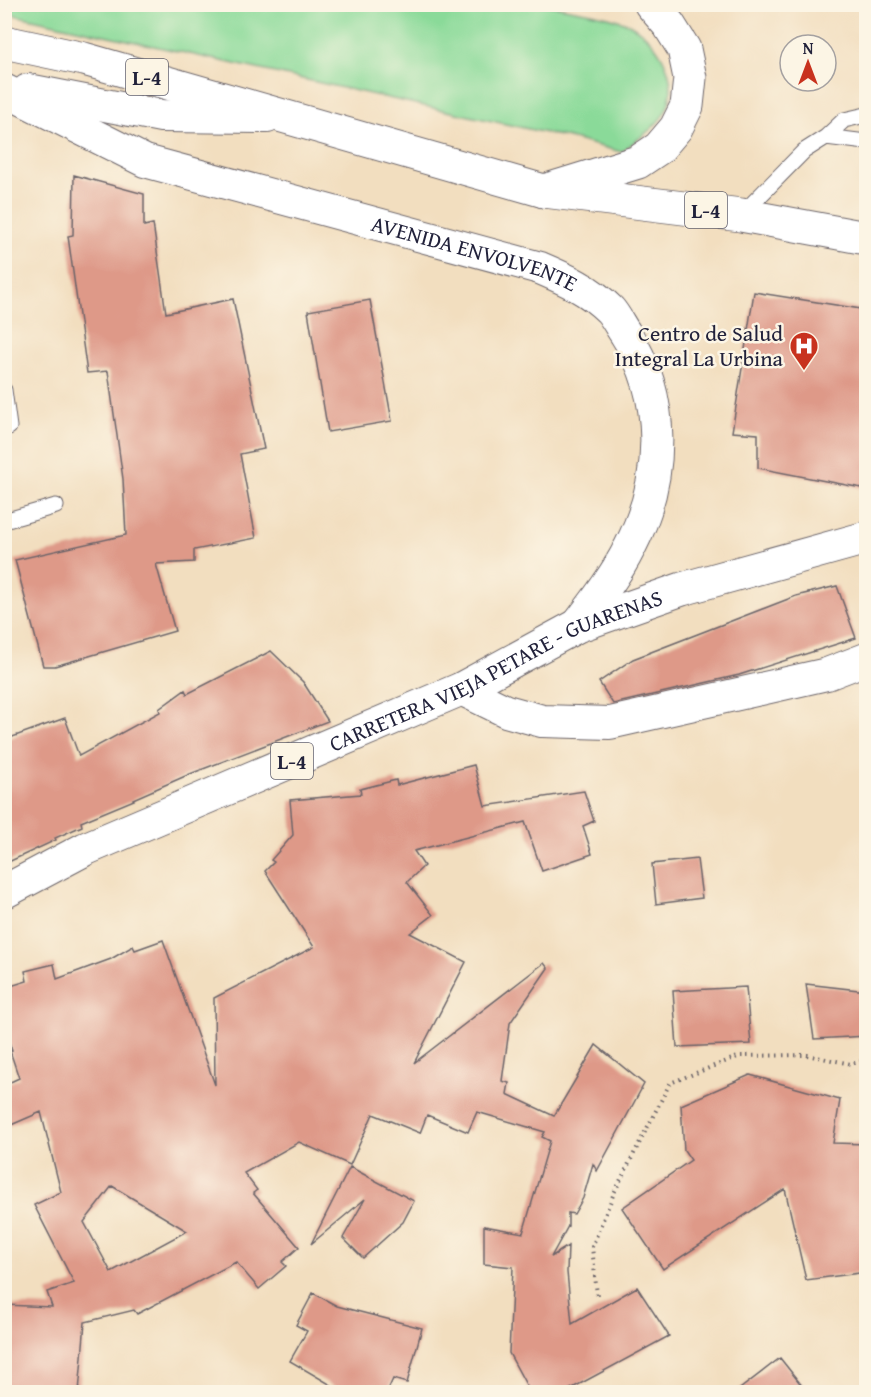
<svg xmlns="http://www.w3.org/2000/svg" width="871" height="1397" font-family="'Gentium Book Plus',serif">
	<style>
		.green { fill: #8ada99; stroke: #567e6a; stroke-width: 1.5 }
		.building { fill: #de9988; fill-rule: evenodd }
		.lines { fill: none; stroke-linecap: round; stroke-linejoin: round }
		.lane-casing { stroke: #6b6469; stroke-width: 17 }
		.street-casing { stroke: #6b6469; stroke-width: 34 }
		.primary-casing { stroke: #6b6469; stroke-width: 35 }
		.highway-casing { stroke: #6b6469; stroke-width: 35 }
		.path { stroke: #6b6469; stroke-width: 4; stroke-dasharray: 1.5 4.5; stroke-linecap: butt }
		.lane { stroke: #fff; stroke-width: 15 }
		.street { stroke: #fff; stroke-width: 32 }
		.primary { stroke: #fff; stroke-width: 33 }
		.highway { stroke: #fff; stroke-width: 33 }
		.labels { text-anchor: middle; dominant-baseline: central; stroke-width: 5; stroke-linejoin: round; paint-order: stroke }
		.shield { fill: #fcf5e5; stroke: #63616e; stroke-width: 1.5 }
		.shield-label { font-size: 21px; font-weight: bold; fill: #22223b }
		.street-label { font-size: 22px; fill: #22223b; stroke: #fcf5e5 }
		.poi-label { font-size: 22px; fill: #22223b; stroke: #fcf5e5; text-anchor: end }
	</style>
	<rect width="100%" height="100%" fill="#fcf5e5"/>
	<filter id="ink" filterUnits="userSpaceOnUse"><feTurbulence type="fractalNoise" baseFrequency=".0167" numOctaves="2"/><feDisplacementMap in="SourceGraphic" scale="12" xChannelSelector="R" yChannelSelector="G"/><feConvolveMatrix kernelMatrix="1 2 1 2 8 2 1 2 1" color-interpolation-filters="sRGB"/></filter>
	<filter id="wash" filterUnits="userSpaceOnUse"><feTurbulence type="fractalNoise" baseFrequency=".008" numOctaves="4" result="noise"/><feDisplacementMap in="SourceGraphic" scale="24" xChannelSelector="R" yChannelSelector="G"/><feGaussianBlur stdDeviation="1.35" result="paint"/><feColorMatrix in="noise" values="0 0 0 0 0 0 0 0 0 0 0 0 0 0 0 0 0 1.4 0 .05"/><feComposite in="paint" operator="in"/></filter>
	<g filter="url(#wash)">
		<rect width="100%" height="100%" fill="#f2debf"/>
		<path class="green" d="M5,4L548,5C573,10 601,13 624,22C655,34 681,76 667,108C659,127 636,140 621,152L569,138L5,13Z"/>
		<g id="blocks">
			<path class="building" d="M74,175L144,194V226L153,224L166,313L233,299L264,449L240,454L256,538L194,550V562L156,564L175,631L55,666H43L15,560L126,535L123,479L108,371L87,373L68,236L73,235Z
				M754,292L867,310V489L758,468V434L732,432Z
				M370,300L392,421L328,432L308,311Z
				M837,586L856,638L739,675L613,704L599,682L633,659L796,596Z
				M271,651L303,682L328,721L190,774L133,799L134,800L81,822L82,826L55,838L56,840L4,864V740L65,718L79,756L160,712L159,709L185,690L187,694Z
				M474,765L485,806L584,791L594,821L583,826L592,854L542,871L525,822L414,851L424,866L407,882L433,915L410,933L466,962L414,1063L544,963L548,968L510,1023L502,1081L509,1083L507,1094L554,1116L596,1045L644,1084L597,1171L593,1164L583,1198L574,1214L568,1213V1226L551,1257L568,1246L567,1272L572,1324L637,1287L669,1336L565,1392H530L509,1353L513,1267L484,1264V1226L523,1233L550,1141L542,1137L545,1132L477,1112L468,1132L427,1115L420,1133L373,1114L350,1165L299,1142L244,1173L257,1190L253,1193L299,1247L282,1262L286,1266L259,1289L236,1262L137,1314L134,1310L85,1322L79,1392H4V1305L52,1307L47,1292L74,1283L34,1205L61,1192L41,1112L4,1128V1085L19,1078L10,1051H12L4,1025V988L27,981L25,971L54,964L57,979L111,959L133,946L135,950L163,940L215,1085L214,998L314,947L265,871L274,862L271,860L293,835L290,800L361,794L360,789L396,780L397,785ZM112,1186L187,1231L111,1272L84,1222Z
				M697,859L702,898L656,904L652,864Z
				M806,984L867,991V1036L814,1039Z
				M746,987L751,1044L677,1047L673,991Z
				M750,1075L840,1100L833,1143L867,1144V1272L806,1280L785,1189L663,1269L622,1208L691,1160L684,1150L681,1105Z
				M350,1167L414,1201L403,1222L363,1258L343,1238L365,1199L311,1244Z
				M313,1293L337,1306L422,1328L407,1383L393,1379L387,1392H343L290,1361L307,1331L296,1325Z
				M780,1358L807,1392H736Z"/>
		</g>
	</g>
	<g filter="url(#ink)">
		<use href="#blocks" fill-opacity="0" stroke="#6b6469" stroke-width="1.5"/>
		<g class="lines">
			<g class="lane-casing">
				<path id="lane" d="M826,137L866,142
					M742,214L804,151L826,137L844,120L866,115
					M4,390L9,427
					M4,521L56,506"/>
			</g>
			<g class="street-casing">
				<g id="street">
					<path id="s1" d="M4,90L145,161L540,268C566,279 590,290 610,310C616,317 620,326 625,333C667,397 665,479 630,547C616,575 596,601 577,626"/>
					<path d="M28,90L161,116L267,117"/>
					<path d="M461,689L506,711L542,721L610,723L827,674L866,659"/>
				</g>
			</g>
			<g class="primary-casing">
				<g id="primary">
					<path d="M4,42L84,59L544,191L741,215L866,238"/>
					<path id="s2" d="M4,892L85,849L461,689L577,626L682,589L866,538"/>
				</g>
			</g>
			<g class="highway-casing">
				<path id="highway" d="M544,191L638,162L659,148L676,128L687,106L690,78L684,49L669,25L651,4"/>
			</g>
			<path class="path" d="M597,1295L592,1247L614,1193L670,1083L740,1056L807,1055L851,1064L866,1060"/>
			<use href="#lane" class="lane"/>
			<use href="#street" class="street"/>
			<use href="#primary" class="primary"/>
			<use href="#highway" class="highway"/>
		</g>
	</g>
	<defs>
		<g id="hospital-pin" transform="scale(1.5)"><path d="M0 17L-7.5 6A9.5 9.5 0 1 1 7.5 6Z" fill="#c8321e" stroke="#fcf5e5"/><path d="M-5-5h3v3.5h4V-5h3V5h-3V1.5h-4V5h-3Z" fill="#fff"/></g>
	</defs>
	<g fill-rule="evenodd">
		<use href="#hospital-pin" x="804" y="346"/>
	</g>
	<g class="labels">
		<g class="shield">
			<rect x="126" y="59" width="42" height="36" rx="4.5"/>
			<rect x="685" y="192" width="42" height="36" rx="4.5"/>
			<rect x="271" y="743" width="42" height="36" rx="4.5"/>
		</g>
		<g class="shield-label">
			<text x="147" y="77">L-4</text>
			<text x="706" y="210">L-4</text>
			<text x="292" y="761">L-4</text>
		</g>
		<g class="street-label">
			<text stroke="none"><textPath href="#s1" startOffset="500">AVENIDA ENVOLVENTE</textPath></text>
			<text stroke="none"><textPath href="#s2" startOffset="540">CARRETERA VIEJA PETARE - GUARENAS</textPath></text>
		</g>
		<g class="poi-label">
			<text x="783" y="333">Centro de Salud<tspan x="783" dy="25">Integral La Urbina</tspan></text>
		</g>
	</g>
	<rect width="871" height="1397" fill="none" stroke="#fcf5e5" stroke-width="24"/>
	<g transform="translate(808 63)"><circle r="28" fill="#fcf5e5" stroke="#a5a1a1" stroke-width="1.5"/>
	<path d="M0-4.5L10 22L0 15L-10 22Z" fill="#c8321e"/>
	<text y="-9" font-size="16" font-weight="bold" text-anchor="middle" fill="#22223b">N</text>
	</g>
</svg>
